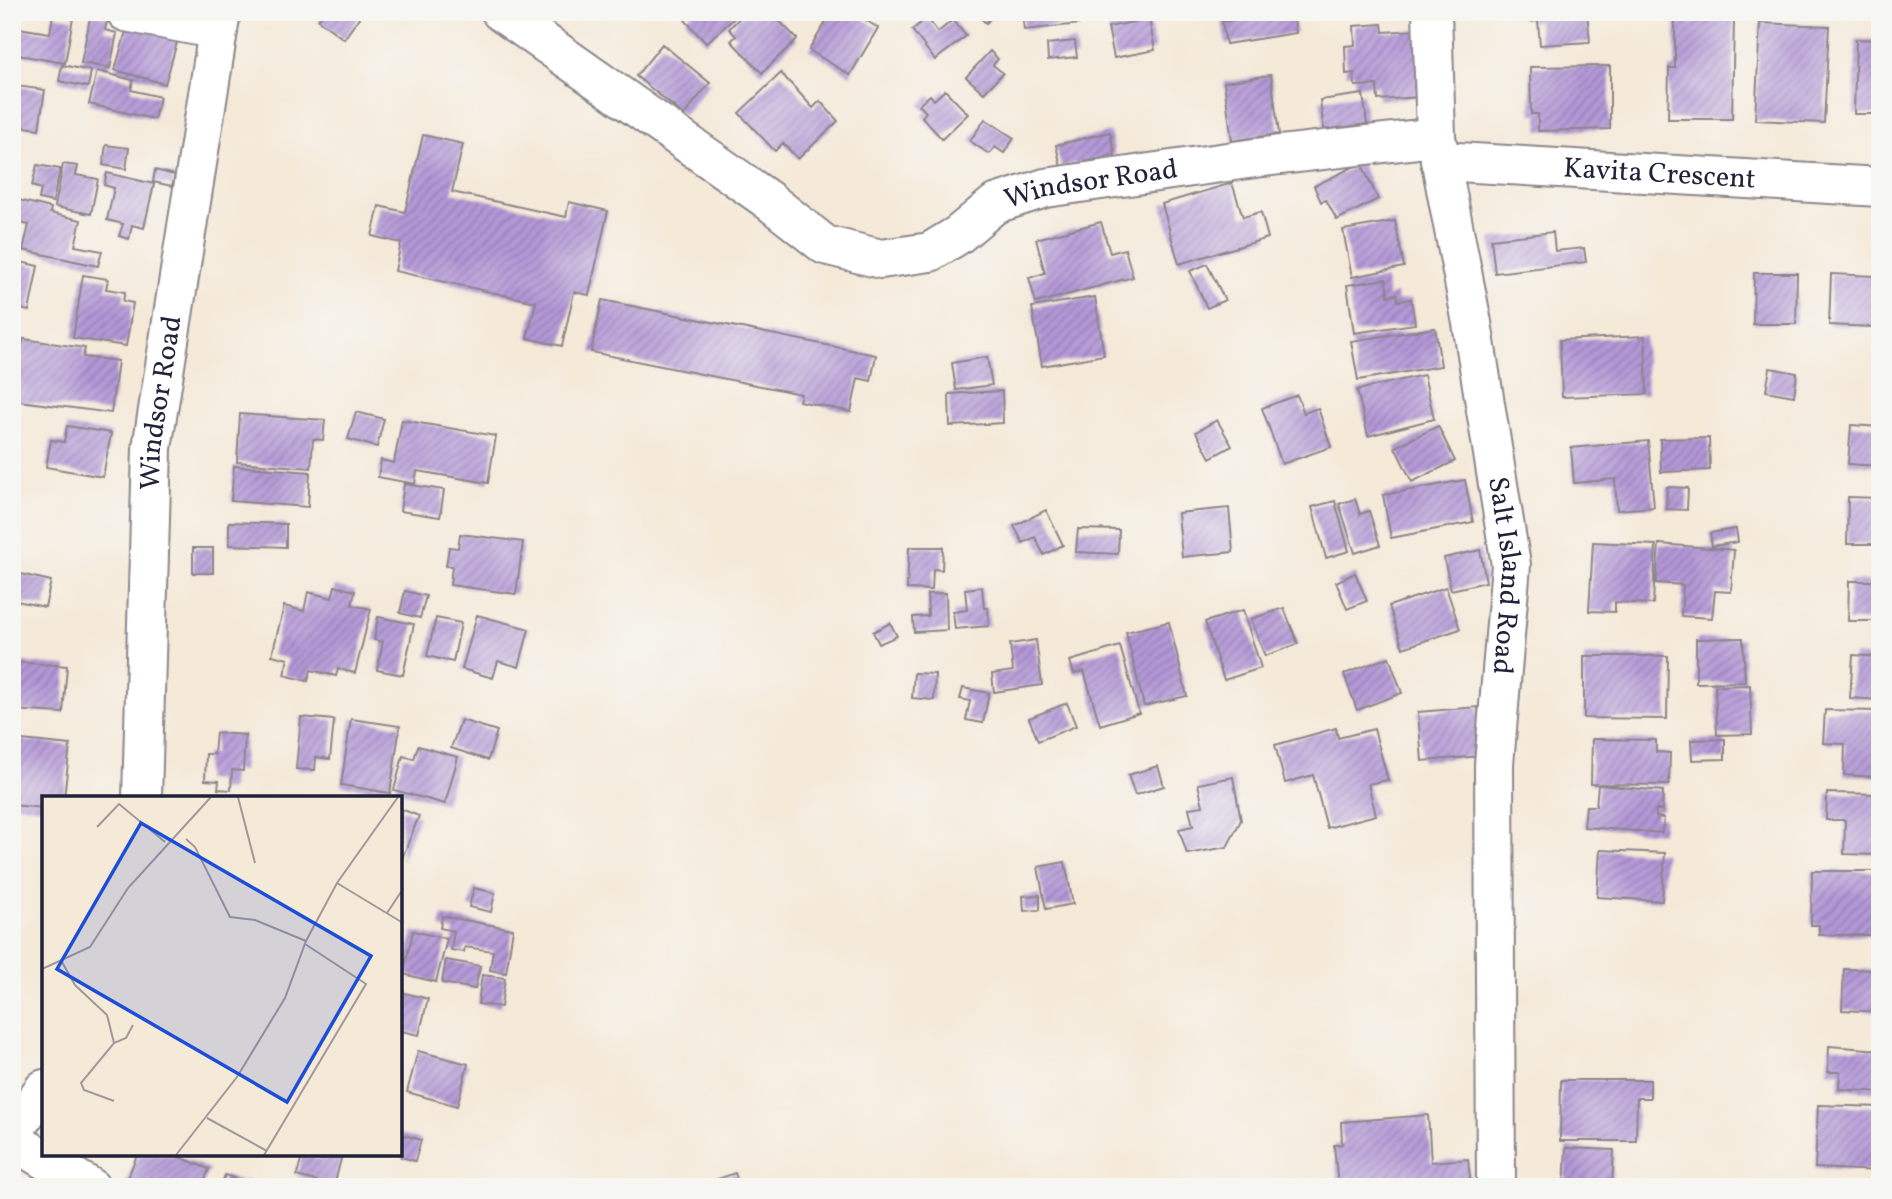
<svg xmlns="http://www.w3.org/2000/svg" width="1892" height="1199" font-family="Vollkorn,serif">
	<style>
		.building { fill: url(#building-hatch) }
		.lines { fill: none; stroke-linecap: round; stroke-linejoin: round }
		.minor-casing { stroke: #8c868a; stroke-width: 42 }
		.minor { stroke: #fff; stroke-width: 38 }
		.labels { text-anchor: middle; dominant-baseline: central; stroke-width: 5; stroke-linejoin: round; paint-order: stroke }
		.street-label { font-size: 28px; fill: #22223b; stroke: #f6f6f2 }
		.inset-road { fill: none; stroke: #a19999; stroke-width: 2 }
		.view { fill: #1d4ed8; fill-opacity: 0.15; stroke: #1d4ed8; stroke-width: 3.5 }
		.inset-edge { fill: none; stroke: #22223b; stroke-width: 3.5 }
	</style>
	<defs>
		<pattern id="building-hatch" width="6" height="6" patternUnits="userSpaceOnUse" patternTransform="scale(1.75)"><rect width="6" height="6" fill="#b498d7"/><path d="M-1 1l2-2M0 6l6-6M5 7l2-2" fill="none" stroke="#927cb0"/></pattern>
	</defs>
	<rect width="100%" height="100%" fill="#f6f6f2"/>
	<filter id="ink" filterUnits="userSpaceOnUse"><feTurbulence type="fractalNoise" baseFrequency=".0143" numOctaves="2"/><feDisplacementMap in="SourceGraphic" scale="14" xChannelSelector="R" yChannelSelector="G"/><feConvolveMatrix kernelMatrix="1 2 1 2 8 2 1 2 1" color-interpolation-filters="sRGB"/></filter>
	<filter id="wash" filterUnits="userSpaceOnUse"><feTurbulence type="fractalNoise" baseFrequency=".00686" numOctaves="4" result="noise"/><feDisplacementMap in="SourceGraphic" scale="28" xChannelSelector="R" yChannelSelector="G"/><feGaussianBlur stdDeviation="1.57" result="paint"/><feColorMatrix in="noise" values="0 0 0 0 0 0 0 0 0 0 0 0 0 0 0 0 0 1.4 0 .05"/><feComposite in="paint" operator="in"/></filter>
	<g filter="url(#wash)">
		<rect width="100%" height="100%" fill="#f5e9d8"/>
		<g id="blocks">
			<path class="building" d="M324,12H363L344,39L318,20Z
				M693,12H741L706,43L685,20Z
				M745,12H771L797,39L762,73L731,41L736,36L729,29Z
				M832,12H853L878,28L850,75L809,50Z
				M974,12H996L986,23Z
				M1022,12H1078L1079,24L1024,30Z
				M1237,12H1293L1296,33L1226,44L1222,22L1238,19Z
				M1529,12H1587L1590,42L1540,45L1538,21L1529,22Z
				M91,13L108,17L105,30L117,33L110,68L81,63Z
				M53,15L73,18L65,63L12,54V27L50,33Z
				M927,18L938,32L953,20L966,36L935,60L912,30Z
				M1675,18H1734L1732,119H1668L1669,68H1675Z
				M1149,19L1155,50L1114,58L1108,27Z
				M1760,23L1829,26L1824,123L1755,120Z
				M128,24L178,39L165,84L115,70Z
				M1382,24L1383,32L1417,30L1421,97L1378,100L1377,85L1355,86L1354,73L1346,74L1345,46L1355,45L1354,26Z
				M1856,39L1880,40V114H1854Z
				M1075,41L1077,57L1048,60L1047,44Z
				M662,44L710,83L684,115L636,76Z
				M990,51L998,59L993,65L1003,73L984,93L966,77Z
				M62,65L91,71L88,87L59,81Z
				M1610,66V129L1538,131V114H1531L1530,67Z
				M97,71L133,80L131,90L160,97L154,119L89,104Z
				M12,73L19,74L17,86L45,90L39,129L12,125Z
				M781,73L813,108L820,101L838,121L798,159L783,143L775,151L739,113Z
				M1271,75L1279,134L1232,141L1224,82Z
				M945,90L968,114L942,139L922,117L926,112L919,105L930,95L934,100Z
				M1363,94L1367,124L1324,130L1320,100Z
				M985,119L1014,138L1004,153L995,147L989,154L970,141Z
				M1110,132L1115,155L1061,167L1056,145Z
				M423,135L463,144L452,192L566,217L569,202L608,211L589,295L574,292L562,346L527,338L536,302L395,271L401,243L372,236L379,206L405,212Z
				M106,145L129,148L126,169L103,165Z
				M1361,163L1378,199L1337,220L1326,200L1321,202L1314,186Z
				M63,164L78,166L76,175L98,179L91,214L55,207Z
				M37,165L60,169L53,202L39,199L41,189L32,186Z
				M155,170L175,175L172,186L153,182Z
				M107,173L154,184L144,228L132,225L129,239L119,236L123,224L107,220L114,188L104,185Z
				M1232,183L1243,217L1261,212L1268,238L1179,264L1162,204Z
				M14,199L51,208L50,213L81,220L75,246L102,251L98,266L23,250L29,225L12,221Z
				M1395,221L1404,267L1352,277L1343,230Z
				M1101,222L1110,253L1125,249L1133,277L1036,303L1029,278L1045,273L1036,239Z
				M1553,232L1555,251L1584,248L1586,262L1495,273L1491,239Z
				M12,260L38,266L29,311L12,307Z
				M1207,264L1225,300L1207,308L1190,271Z
				M1754,273H1797L1796,324H1753Z
				M1831,274L1875,276L1872,327L1829,325Z
				M83,275L108,279L106,289L125,292L123,301L133,303L126,346L73,338Z
				M1386,279L1388,296L1397,294L1398,301L1411,299L1415,324L1354,333L1347,285Z
				M1095,297L1104,355L1042,366L1032,307Z
				M602,300L876,355L871,381L858,378L851,412L799,401L801,394L591,352Z
				M1435,328L1441,366L1358,380L1351,341Z
				M1645,336L1647,394L1562,397L1560,340Z
				M23,339L85,348L83,357L118,361L111,413L12,400V365L19,366Z
				M987,357L992,385L956,390L952,363Z
				M1770,368L1797,373L1794,396L1766,391Z
				M1424,375L1434,419L1368,436L1357,390Z
				M1002,391L1003,423L950,426L949,394Z
				M1297,395L1304,413L1318,408L1331,447L1282,464L1262,408Z
				M356,412L384,419L377,447L348,439Z
				M240,414L325,420L323,440L313,439L311,468L237,462Z
				M402,420L496,436L488,483L417,471L415,484L378,477L381,460L394,463Z
				M1217,420L1232,446L1210,458L1196,432Z
				M1851,425L1880,427V466L1848,464Z
				M67,426L111,433L103,477L46,467L51,440L64,442Z
				M1438,426L1455,461L1412,482L1395,447Z
				M1709,438L1710,470L1661,472L1660,439Z
				M1648,441L1654,507L1617,510L1615,479L1574,483L1571,448Z
				M234,466L310,472L308,507L231,501Z
				M1465,480L1473,522L1391,538L1383,495Z
				M404,484L444,490L440,517L400,511Z
				M1667,487L1688,488L1687,510L1666,509Z
				M1848,497L1880,498V544H1847Z
				M1355,499L1360,514L1369,511L1380,545L1355,553L1339,504Z
				M1335,501L1349,551L1326,558L1312,507Z
				M1229,508L1233,552L1182,557L1178,513Z
				M1046,510L1063,545L1044,555L1035,537L1023,543L1014,526Z
				M229,522L286,524V547L229,545Z
				M1078,529L1119,530L1118,554L1076,552Z
				M1736,529L1738,542L1712,546L1710,533Z
				M460,534L523,542L516,594L450,585L452,566H446L449,547L458,548Z
				M1593,542L1656,545L1653,604L1615,602V612L1589,611Z
				M1659,544L1734,550L1731,592L1715,591L1712,618L1681,616L1683,585L1656,583Z
				M909,547H943L942,570L933,569L932,590L907,589Z
				M193,548H213V573H193Z
				M1480,550L1486,582L1451,590L1444,558Z
				M12,572L51,581L45,607L12,600Z
				M1355,573L1367,601L1347,609L1336,582Z
				M1849,581H1880V621H1848Z
				M335,586L355,591L352,605L371,609L355,673L338,669L336,676L311,670L308,681L284,675L288,659L272,655L284,606L304,611L308,592L332,598Z
				M982,587L984,608H988L989,626L955,629L953,612L967,610L965,589Z
				M1446,587L1460,629L1403,648L1389,606Z
				M405,591L426,596L420,618L400,613Z
				M946,593L947,630L914,632L913,617L928,616L927,594Z
				M1284,608L1298,644L1265,656L1251,619Z
				M1243,610L1261,668L1224,680L1205,622Z
				M477,615L529,629L519,667L498,661L493,678L462,669Z
				M378,617L414,624L403,675L377,670L383,642L374,640Z
				M436,618L461,623L453,662L427,656Z
				M1169,622L1187,696L1144,706L1126,632Z
				M890,623L897,636L879,644L873,632Z
				M1743,638L1745,682L1696,683V639Z
				M1036,640L1042,685L994,692L992,674L1013,671L1010,644Z
				M1120,646L1139,713L1100,725L1084,671L1074,674L1070,661Z
				M1853,655L1880,657V700L1850,698Z
				M1584,656H1668L1667,719L1584,718Z
				M1389,657L1402,693L1357,710L1344,674Z
				M12,662L67,666L63,713L12,710Z
				M914,673L935,674L934,700L912,698Z
				M1750,685L1752,734L1717,735L1715,686Z
				M963,688L989,693L983,723L966,720L970,701L960,699Z
				M1067,703L1076,726L1038,741L1029,718Z
				M1478,707L1482,756L1422,761L1418,712Z
				M1825,710L1880,711V777L1844,775L1845,744L1823,743Z
				M301,717L334,720L330,759L316,757L315,770L296,769Z
				M351,719L400,726L390,793L341,785Z
				M461,720L497,731L488,760L451,748Z
				M1336,728L1338,738L1374,729L1388,780L1368,784L1376,815L1327,828L1313,775L1285,783L1275,745Z
				M216,733L245,735L243,771L232,770L231,790L218,789L219,781L205,780L206,754H214Z
				M12,739L70,745L64,798H44V808L12,805Z
				M1592,739L1656,740V752L1670,753L1669,785L1591,784Z
				M1725,739V759L1692,760L1691,740Z
				M418,746L458,757L445,804L394,790L403,756L414,759Z
				M1158,766L1164,786L1135,795L1128,775Z
				M1233,777L1241,820L1227,847L1187,854L1179,829L1193,826L1189,808L1203,806L1198,784Z
				M1598,785L1663,791L1662,810H1656V817L1664,818L1662,833L1584,827L1586,806H1596Z
				M1827,793L1880,794V855L1844,854L1845,820H1826Z
				M401,809L419,816L401,861Z
				M1600,850L1665,853L1662,901L1597,897Z
				M1065,862L1073,904L1046,909L1038,867Z
				M1812,871H1880V935H1819V925H1811Z
				M474,888L495,893L491,912L469,907Z
				M1040,895V910L1024,911L1023,896Z
				M442,916L513,929L506,973L490,970L493,951L465,947L464,952L451,950L454,931L440,928Z
				M413,931L447,939L436,982L403,974Z
				M446,960L480,966L475,989L442,983Z
				M1844,969L1880,970V1012L1842,1010Z
				M482,975L505,978L501,1007L478,1004Z
				M401,992L428,999L419,1035L401,1031Z
				M1829,1046L1880,1050V1092L1839,1089L1840,1072H1828Z
				M418,1051L468,1064L457,1106L407,1092Z
				M1561,1080H1650V1098H1637L1636,1141H1560Z
				M1818,1105L1880,1107V1171L1815,1168Z
				M1428,1115L1431,1162L1468,1159L1471,1187H1338L1334,1145L1342,1144L1341,1122Z
				M401,1134L421,1140L415,1161L401,1157Z
				M1566,1148L1614,1150L1612,1187H1564Z
				M137,1155H175L209,1169L202,1187H124Z
				M302,1155L324,1160L325,1155H342L334,1186L297,1176Z
				M735,1173L740,1187H698V1186Z
				M225,1175L242,1181L239,1187H220Z
				M244,1180L257,1183L256,1187H242Z"/>
		</g>
	</g>
	<g filter="url(#ink)">
		<use href="#blocks" fill-opacity="0" stroke="#8c868a" stroke-width="2"/>
		<g class="lines">
			<g class="minor-casing">
				<g id="minor">
					<path d="M126,12L218,30"/>
					<path id="s1" d="M501,12L768,200L825,245L881,259L930,252L958,235L995,204L1045,188L1255,158L1436,137"/>
					<path id="s2" d="M1432,12L1436,137L1472,323L1511,565L1494,764L1496,1187"/>
					<path id="s3" d="M1440,161L1880,187"/>
					<path id="s4" d="M142,798L152,448L221,12"/>
					<path d="M12,1132L44,1089"/>
					<path d="M12,1140L90,1187"/>
				</g>
			</g>
			<use href="#minor" class="minor"/>
		</g>
	</g>
	<g class="labels">
		<g class="street-label">
			<text stroke="none"><textPath href="#s3" startOffset="220">Kavita Crescent</textPath></text>
			<text stroke="none"><textPath href="#s1" startOffset="686">Windsor Road</textPath></text>
			<text stroke="none"><textPath href="#s4" startOffset="396">Windsor Road</textPath></text>
			<text stroke="none"><textPath href="#s2" startOffset="570">Salt Island Road</textPath></text>
		</g>
	</g>
	<g transform="translate(42 796)">
		<rect width="360" height="360" fill="#f5e9d8"/>
		<path class="inset-road" d="M196,1L213,67M55,31L77,8L123,46M144,43L153,51L188,121L213,124L264,145M295,87L361,127M345,117L361,93M20,166L33,189L65,219L72,247M0,173L48,151L86,92L169,1M72,305L42,294L39,287L72,247L84,242L91,229M165,322L225,355M134,359L195,281L243,202L264,145L295,87L356,1M222,359L324,188L263,148"/>
		<path class="view" d="M99,27L329,160L245,306L15,173Z"/>
		<rect width="360" height="360" class="inset-edge"/>
	</g>
	<rect width="1892" height="1199" fill="none" stroke="#f6f6f2" stroke-width="42"/>
</svg>
